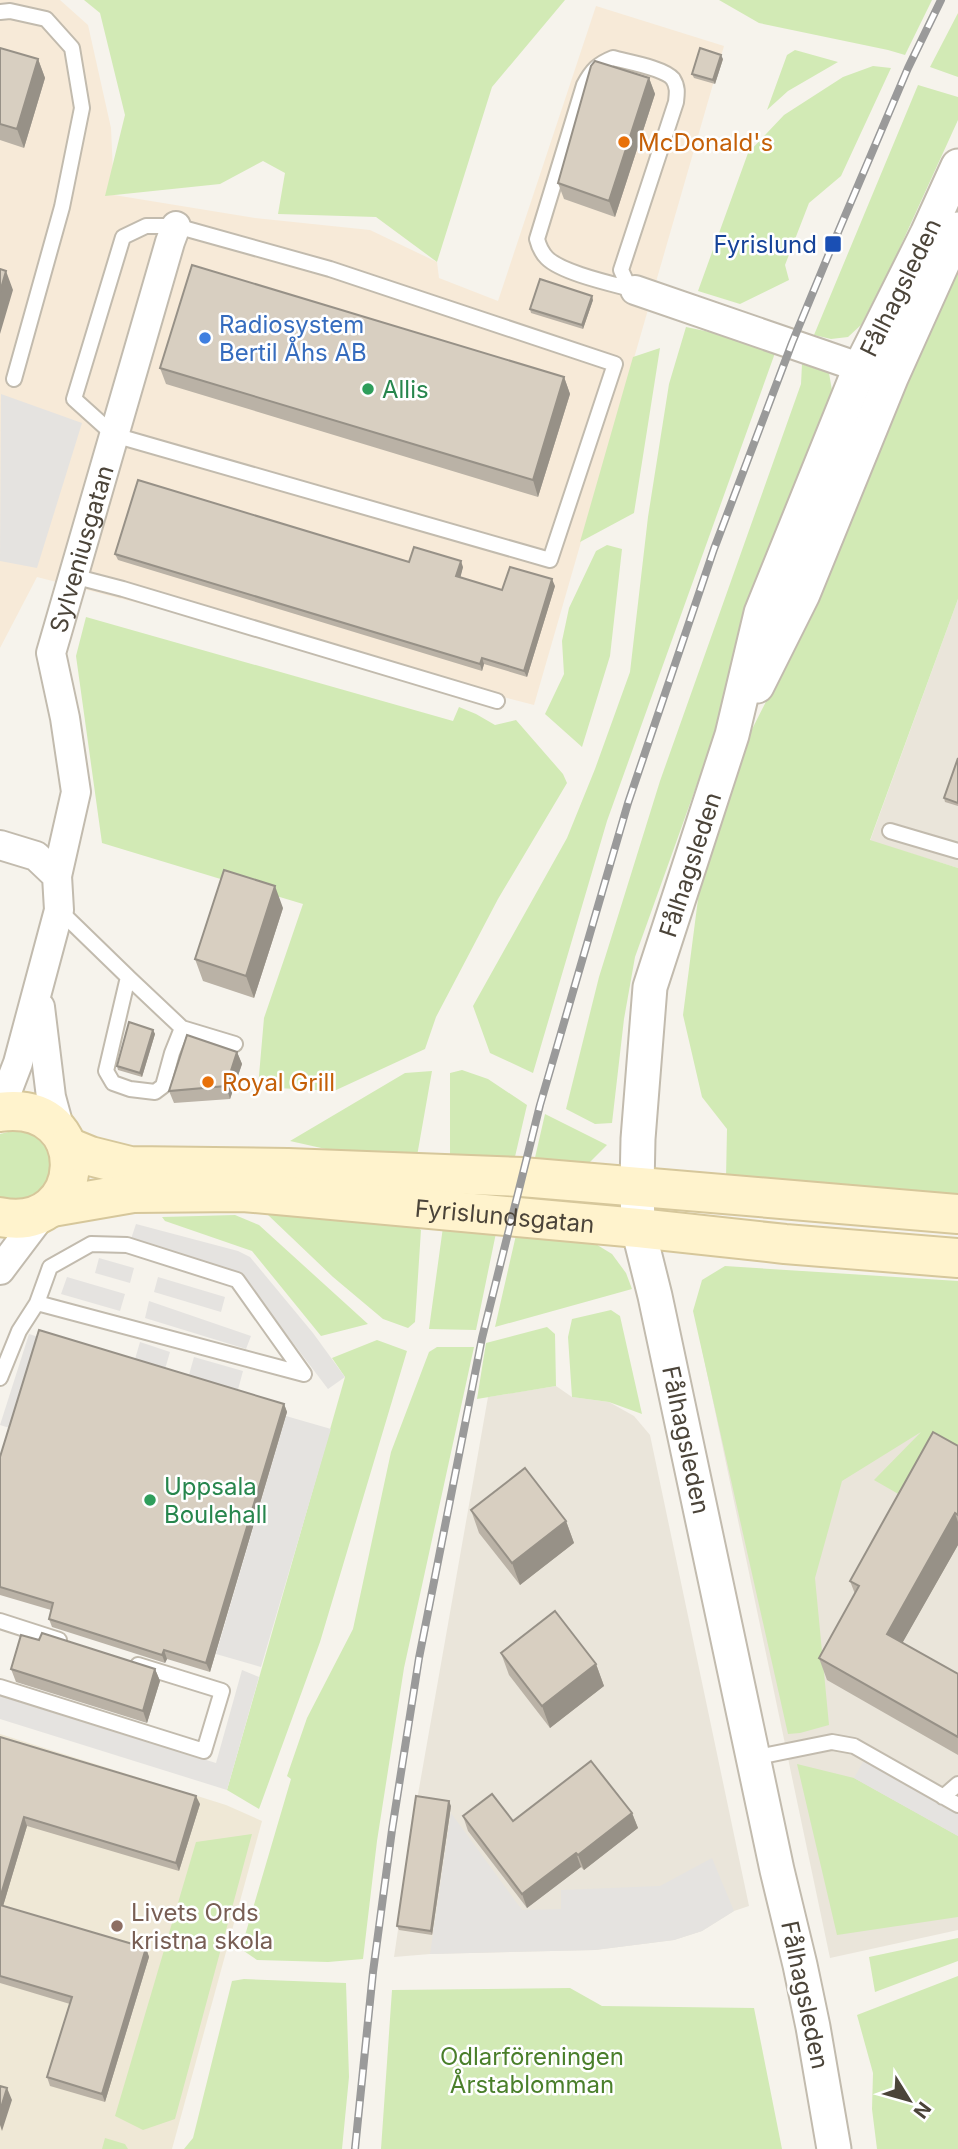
<svg xmlns="http://www.w3.org/2000/svg" width="958" height="2149" font-family="Inter,sans-serif">
	<style>
		.residential { fill: #eae5da }
		.commercial { fill: #f7ead8 }
		.education { fill: #efe8d6 }
		.green { fill: #d2eab5 }
		.parking { fill: #e5e3e0 }
		.lines { fill: none; stroke-linecap: round; stroke-linejoin: round }
		.service-casing { stroke: #c2bbae; stroke-width: 18 }
		.minor-casing { stroke: #c2bbae; stroke-width: 32 }
		.tertiary-casing { stroke: #c2bbae; stroke-width: 37 }
		.secondary-casing { stroke: #d6c79b; stroke-width: 42 }
		.service { stroke: #fff; stroke-width: 14 }
		.minor { stroke: #fff; stroke-width: 28 }
		.tertiary { stroke: #fff; stroke-width: 33 }
		.secondary { stroke: #fff3cd; stroke-width: 38 }
		.rail-casing { stroke: #9a9a9a; stroke-width: 8 }
		.rail { stroke: #fff; stroke-width: 5; stroke-dasharray: 16; stroke-linecap: butt }
		.wall { fill: #bab2a6 }
		.shaded-wall { fill: #979187 }
		.building { fill: #d8cfc1; stroke: #979187; stroke-width: 2 }
		.food-dot { fill: #e8710a; stroke: #fff; stroke-width: 2.5 }
		.transit-dot { fill: #1a4fb4; stroke: #fff; stroke-width: 2.5 }
		.shop-dot { fill: #3f7fe0; stroke: #fff; stroke-width: 2.5 }
		.leisure-dot { fill: #2e9e5b; stroke: #fff; stroke-width: 2.5 }
		.education-dot { fill: #8d6e63; stroke: #fff; stroke-width: 2.5 }
		.labels { text-anchor: middle; dominant-baseline: central; stroke-width: 5; stroke-linejoin: round; paint-order: stroke }
		.food-label { font-size: 24px; fill: #c56008; stroke: #fff; text-anchor: start }
		.transit-label { font-size: 24px; fill: #164399; stroke: #fff; text-anchor: end }
		.street-label { font-size: 24px; fill: #4b4439; stroke: #fff }
		.shop-label { font-size: 24px; fill: #366cbe; stroke: #fff; text-anchor: start }
		.leisure-label { font-size: 24px; fill: #27864d; stroke: #fff; text-anchor: start }
		.education-label { font-size: 24px; fill: #785e54; stroke: #fff; text-anchor: start }
		.park-label { font-size: 24px; fill: #4a7f2a; stroke: #fff }
	</style>
	<rect width="100%" height="100%" fill="#f6f3ec"/>
	<path class="residential" d="M958,599V868L870,841Z
		M958,1288V1930L830,1958L694,1311Z
		M556,1386L572,1397L609,1402L634,1416L650,1435L749,1906L734,1911L702,1931L674,1940L595,1950L430,1954L394,1957L417,1800L488,1397Z"/>
	<path class="commercial" d="M0,0H60L88,25L111,128L114,195L255,218L370,230L437,262L439,278L498,301L596,6L724,46L534,705L37,577L0,648Z"/>
	<path class="education" d="M0,1734L226,1805L262,1821L172,2149H0Z"/>
	<path class="green" d="M84,0H565L492,87L437,262L376,217L278,214L285,173L263,161L220,184L105,196L125,115L100,13Z
		M719,0H932L905,55L888,50L759,23Z
		M958,13V77L930,67Z
		M795,50L838,62L788,91L767,110L787,55Z
		M873,66L891,68L841,176L809,203L785,265L789,280L740,304L698,291L748,153L784,115L843,77Z
		M918,85L958,97V120L891,267L861,325L848,337L831,339L814,335Z
		M958,266V599L870,840L958,868V1201L726,1178L727,1129L702,1097L683,1015L701,876L746,741L817,601L905,384Z
		M686,327L729,336L775,353L607,821L533,1073L490,1053L473,1006L567,838L595,769L630,672L648,517L669,384Z
		M660,348L634,513L580,542L633,357Z
		M802,364L829,373L834,402L635,957L624,1019L612,1123L595,1124L566,1109L599,977L660,781L801,384Z
		M607,545L622,549L610,656L582,747L545,714L564,674L562,641L569,608L596,551Z
		M86,617L453,721L459,707L476,714L495,725L516,720L563,774L567,783L498,899L436,1017L425,1049L334,1091L258,1087L264,1018L303,904L102,843L76,656Z
		M462,1070L488,1079L527,1105L514,1161L450,1158V1073Z
		M432,1071L417,1156L348,1154L290,1141L405,1073Z
		M545,1114L607,1145L590,1162H534Z
		M12,1131C19,1131 27,1132 34,1136C47,1144 55,1163 50,1177C48,1184 41,1191 38,1197L0,1202V1134Z
		M238,1202L402,1219L421,1230L415,1322L408,1328L383,1319L333,1277L268,1215Z
		M235,1215L259,1225L368,1324L321,1336L252,1251L165,1221L162,1217Z
		M443,1227L496,1233L476,1330L429,1329Z
		M516,1235L594,1243L612,1254L626,1273L632,1289L495,1327Z
		M725,1266L958,1281V1464L914,1503L874,1480L921,1432L842,1481L815,1578L829,1725L800,1733L788,1734L693,1311L702,1280Z
		M611,1310L620,1316L642,1414L609,1402L572,1397L568,1337L572,1319Z
		M547,1327L555,1334L556,1386L477,1399L486,1343Z
		M377,1340L407,1351L320,1642L259,1809L227,1790L345,1377L332,1358Z
		M437,1347H474L404,1668L377,1841L363,1959L328,1962L257,1960L241,1949L291,1779L287,1776L307,1718L353,1629L391,1452L429,1352Z
		M797,1764L854,1778L958,1836V1917L837,1935Z
		M252,1834L175,2119L143,2130L115,2116L196,1842Z
		M958,1938V1961L875,1992L869,1957Z
		M958,1976V2149H877L872,2109L873,2073L857,2015Z
		M244,1979L346,1983L349,2077L342,2149H184L193,2138L232,1981Z
		M570,1988L602,2006L754,2008L782,2149H381L392,1990Z
		M105,2138L125,2144L128,2149H102Z"/>
	<path class="parking" d="M1,394L82,423L37,568L0,561Z
		M136,1224L238,1251L250,1257L313,1333L345,1377L328,1389L239,1272L130,1242Z
		M99,1258L134,1268L130,1283L95,1273Z
		M67,1277L125,1294L120,1311L61,1294Z
		M158,1277L225,1297L221,1312L154,1292Z
		M149,1301L251,1336L246,1349L145,1318Z
		M29,1334L42,1338L13,1429L0,1425Z
		M140,1342L170,1352L163,1376L133,1366Z
		M194,1357L243,1371L236,1397L187,1382Z
		M286,1416L331,1429L261,1667L216,1654Z
		M242,1670L259,1677L227,1790L0,1719V1696L216,1763Z
		M867,1755L958,1805V1836L854,1778Z
		M451,1813L522,1910L561,1909V1890L660,1886L712,1858L734,1911L702,1931L674,1940L595,1950L430,1954Z"/>
	<g class="lines">
		<g class="service-casing">
			<path id="service" d="M0,12L10,11L46,19L72,48L82,108L62,207L14,379
				M613,58C627,62 664,68 673,79C678,87 677,93 676,102L621,270L626,281L635,290C613,284 562,273 547,258C541,252 539,247 537,239L584,85C592,70 598,64 613,58Z
				M146,226H176L330,269L615,364L550,560L114,435L74,399L123,237Z
				M73,576L123,589L497,701
				M890,831L958,851
				M59,910L128,977L106,1071L113,1083L130,1089L155,1092L163,1086L172,1053L182,1028L128,977
				M182,1028L235,1044
				M0,1378L19,1331L37,1303L50,1267L91,1244L127,1245L237,1280L304,1374L37,1303
				M0,1621L59,1640
				M0,1687L204,1751L222,1691L138,1665
				M753,1758L832,1742L854,1746L958,1805
				M943,1797L958,1784"/>
		</g>
		<g class="minor-casing">
			<g id="minor">
				<path d="M635,290L879,374"/>
				<path d="M0,845L36,856L57,876L59,910L18,1063L0,1110"/>
				<path id="s1" d="M57,876L76,792L65,718L51,653L170,242L176,226"/>
				<path d="M40,1007L51,1097L61,1134"/>
				<path d="M0,1270L43,1213"/>
			</g>
		</g>
		<g class="tertiary-casing">
			<g id="tertiary">
				<path d="M757,686L803,594L891,378L958,229"/>
				<path id="s2" d="M834,2149L813,2027L800,1965L777,1870L655,1296L638,1228L637,1186L638,1139L650,987L732,735L761,613L860,368L927,234L958,166"/>
			</g>
		</g>
		<g class="secondary-casing">
			<g id="secondary">
				<path d="M0,1112C97,1099 89,1235 0,1217"/>
				<path d="M68,1147L90,1156L130,1166L288,1168L522,1177L958,1214"/>
				<path id="s3" d="M52,1207L133,1193L243,1192L638,1228L785,1244L958,1258"/>
			</g>
		</g>
		<use href="#service" class="service"/>
		<use href="#minor" class="minor"/>
		<use href="#tertiary" class="tertiary"/>
		<use href="#secondary" class="secondary"/>
		<g class="rail-casing">
			<path id="rail" d="M355,2149L373,1972L392,1830L419,1658L482,1338L540,1105L628,803L714,549L792,343L833,244L908,68L941,0"/>
		</g>
		<use href="#rail" class="rail"/>
	</g>
	<path class="wall" d="M0,48L38,59L45,78L24,148L0,140Z
		M723,59L715,84L694,78L692,74Z
		M649,78L655,94L615,217L564,199L558,183Z
		M593,300L583,329L531,313L530,309Z
		M160,368L564,377L570,394L538,497L166,384Z
		M115,554L409,562L463,567L460,577L502,590L555,586L527,677L484,664L482,671L118,560Z
		M958,758V806L945,802L944,798Z
		M283,908L254,998L203,981L195,959Z
		M153,1030L155,1034L142,1077L118,1070L117,1066Z
		M237,1052L242,1064L230,1099L174,1103L169,1091Z
		M284,1404L287,1412L210,1672L167,1659L165,1663L52,1627L49,1619L51,1610L0,1595V1457Z
		M958,1446V1545L902,1643L958,1674V1755L827,1680L819,1658L855,1594L850,1581Z
		M471,1510L566,1521L574,1543L520,1585L479,1533Z
		M39,1640L155,1669L160,1681L147,1723L16,1682L11,1669Z
		M501,1653L596,1664L604,1686L550,1728L509,1675Z
		M0,1737L200,1804L179,1871L27,1826L3,1906L146,1948L149,1957L105,2102L50,2086L47,2077L70,2004L0,1983Z
		M451,1806L432,1935L399,1930L397,1926Z
		M632,1813L638,1828L584,1870L581,1867L527,1908L468,1831L463,1816L513,1821Z"/>
	<path class="shaded-wall" d="M721,55L723,59L715,84L713,80Z
		M38,59L45,78L24,148L17,129Z
		M649,78L655,94L615,217L609,201Z
		M6,271L13,290L0,334V292Z
		M592,296L593,300L583,329L582,325Z
		M564,377L570,394L538,497L533,480Z
		M461,561L463,567L459,583L456,576Z
		M552,579L555,586L527,677L524,671Z
		M482,658L484,664L482,671L480,664Z
		M275,886L283,908L254,998L246,976Z
		M153,1030L155,1034L142,1077L140,1073Z
		M237,1052L242,1064L230,1099L226,1086Z
		M284,1404L287,1412L210,1672L206,1663Z
		M955,1513L958,1522V1545L895,1656L887,1634Z
		M566,1521L574,1543L520,1585L512,1563Z
		M164,1650L167,1659L165,1663L162,1655Z
		M596,1664L604,1686L550,1728L542,1706Z
		M155,1669L160,1681L147,1723L143,1711Z
		M196,1796L200,1804L179,1871L176,1863Z
		M449,1801L451,1806L432,1935L431,1931Z
		M632,1813L638,1828L584,1870L578,1855Z
		M24,1817L27,1826L1,1913L0,1909V1898Z
		M576,1853L581,1867L527,1908L522,1894Z
		M146,1948L149,1957L105,2102L102,2094Z
		M7,2088L12,2100L2,2131L0,2125V2111Z"/>
	<path class="building" d="M0,48L38,59L17,129L0,124Z
		M700,48L721,55L713,80L692,74Z
		M595,61L649,78L609,201L558,183L591,66Z
		M192,265L564,377L533,480L160,368Z
		M0,269L6,271L0,292Z
		M540,279L592,296L582,325L530,309Z
		M138,480L409,562L414,547L461,561L456,576L502,590L510,567L552,579L524,671L482,658L480,664L115,554Z
		M958,758V803L944,798Z
		M224,870L275,886L246,976L195,959Z
		M129,1022L153,1030L140,1073L117,1066Z
		M187,1035L237,1052L226,1086L169,1091Z
		M39,1330L284,1404L206,1663L164,1650L162,1655L49,1619L53,1603L0,1587V1457Z
		M933,1432L958,1446V1515L955,1513L887,1634L958,1674V1737L819,1658L859,1586L850,1581Z
		M525,1468L566,1521L512,1563L471,1510Z
		M555,1611L596,1664L542,1706L501,1653Z
		M42,1633L155,1669L143,1711L11,1669L21,1635L39,1640Z
		M0,1737L196,1796L176,1863L24,1817L0,1898Z
		M591,1761L632,1813L578,1855L576,1853L522,1894L463,1816L492,1794L513,1821Z
		M416,1796L449,1801L431,1931L397,1926Z
		M0,1905L146,1948L102,2094L47,2077L72,1997L0,1976Z
		M0,2086L7,2088L0,2111Z"/>
	<g class="food-dot">
		<circle cx="624" cy="142" r="7"/>
		<circle cx="208" cy="1082" r="7"/>
	</g>
	<rect class="transit-dot" x="824" y="235" width="18" height="18" rx="3.5"/>
	<circle class="shop-dot" cx="205" cy="338" r="7"/>
	<g class="leisure-dot">
		<circle cx="368" cy="389" r="7"/>
		<circle cx="150" cy="1500" r="7"/>
	</g>
	<circle class="education-dot" cx="117" cy="1926" r="7"/>
	<g class="labels">
		<g class="food-label">
			<text x="638" y="142">McDonald's</text>
			<text x="222" y="1082">Royal Grill</text>
		</g>
		<g class="transit-label">
			<text x="817" y="244">Fyrislund</text>
		</g>
		<g class="street-label">
			<text stroke="none"><textPath href="#s2" startOffset="1928">Fålhagsleden</textPath></text>
			<text stroke="none"><textPath href="#s1" startOffset="336">Sylveniusgatan</textPath></text>
			<text stroke="none"><textPath href="#s2" startOffset="1312">Fålhagsleden</textPath></text>
			<text stroke="none"><textPath href="#s3" startOffset="455">Fyrislundsgatan</textPath></text>
			<text transform="translate(686 1440) rotate(78)">Fålhagsleden</text>
			<text transform="translate(805 1995) rotate(78)">Fålhagsleden</text>
		</g>
		<g class="shop-label">
			<text x="219" y="324">Radiosystem<tspan x="219" dy="28">Bertil Åhs AB</tspan></text>
		</g>
		<g class="leisure-label">
			<text x="382" y="389">Allis</text>
			<text x="164" y="1486">Uppsala<tspan x="164" dy="28">Boulehall</tspan></text>
		</g>
		<g class="education-label">
			<text x="131" y="1912">Livets Ords<tspan x="131" dy="28">kristna skola</tspan></text>
		</g>
		<g class="park-label">
			<text x="532" y="2056">Odlarföreningen<tspan x="532" dy="28">Årstablomman</tspan></text>
		</g>
	</g>
	<g transform="translate(909 2100) rotate(127)" stroke="#ffffff" stroke-width="5" paint-order="stroke">
	<path d="M0-5L12 26L0 18L-12 26Z" fill="#4b4439"/>
	<text y="-10" font-size="19" font-weight="bold" text-anchor="middle" fill="#4b4439">N</text>
	</g>
</svg>
